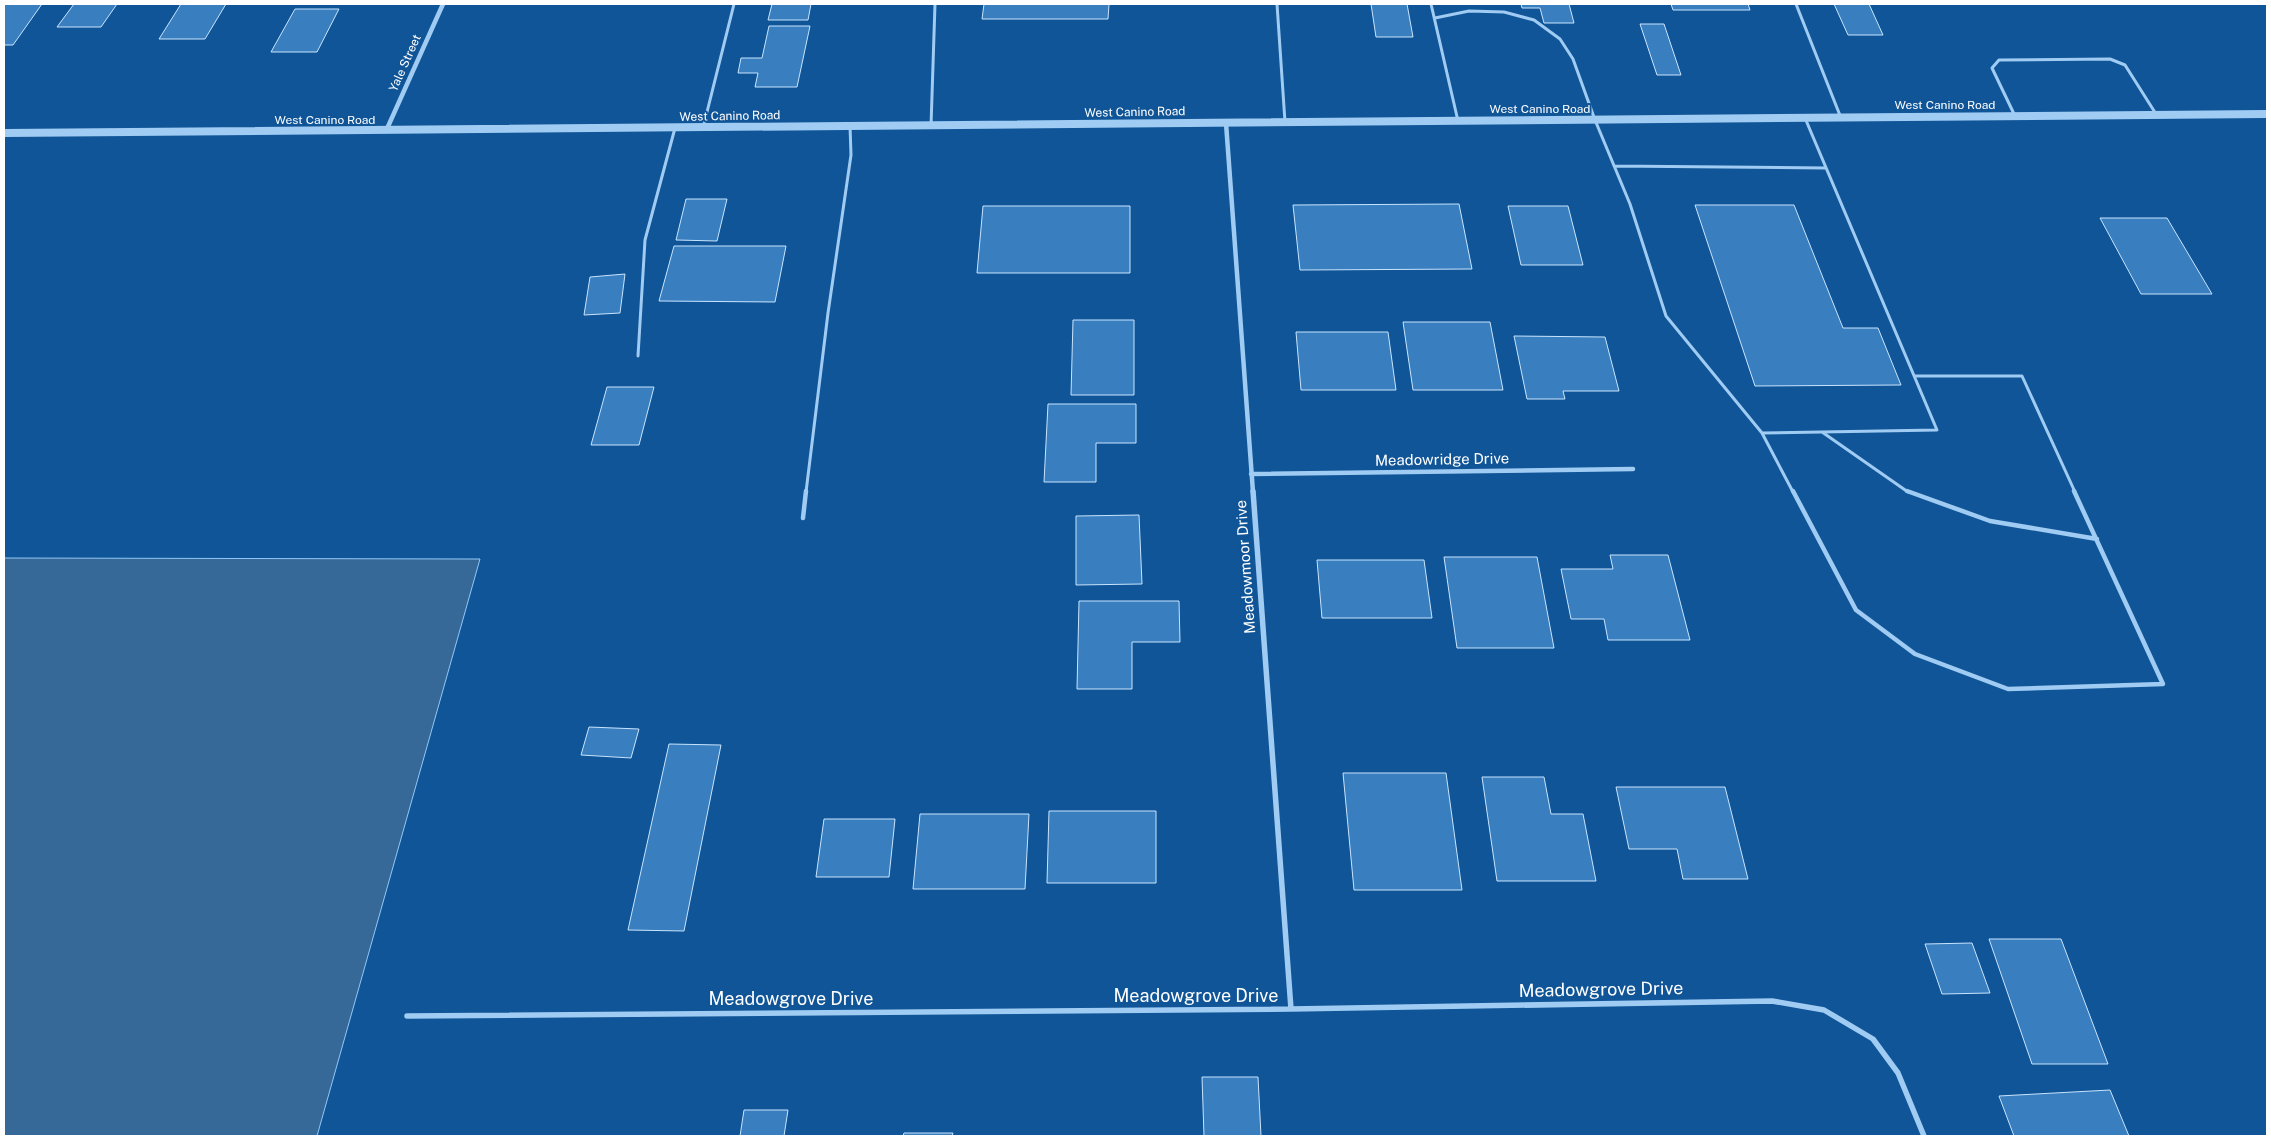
<svg xmlns="http://www.w3.org/2000/svg" width="2271" height="1140" font-family="'Public Sans',sans-serif">
	<style>
		.water { fill: #376998; stroke: #91c8f8 }
		.building { fill: #397fbf; stroke: #c8e4fe }
		.lines { fill: none; stroke-linecap: round; stroke-linejoin: round }
		.service-far1 { stroke: #a0ccf4; stroke-width: 3 }
		.service { stroke: #a0ccf4; stroke-width: 4.5 }
		.minor-far1 { stroke: #a0ccf4; stroke-width: 4.5 }
		.minor { stroke: #a0ccf4; stroke-width: 5.5 }
		.tertiary { stroke: #a0ccf4; stroke-width: 8 }
		.labels { text-anchor: middle; dominant-baseline: central; stroke-width: 4; stroke-linejoin: round; paint-order: stroke }
		.far-street-label { font-size: 12px; fill: #fff; stroke: #105597 }
		.street-label { font-size: 15px; fill: #fff; stroke: #105597 }
		.near-street-label { font-size: 18px; fill: #fff; stroke: #105597 }
	</style>
	<rect width="100%" height="100%" fill="#105597"/>
	<path class="water" d="M4,558L480,559L317,1136H4Z"/>
	<path class="building" d="M4,4H42L13,45H4Z
		M74,4H117L101,27H57Z
		M181,4H226L205,39H159Z
		M772,4H811L808,20H768Z
		M984,4H1109L1108,19H982Z
		M1371,4H1407L1413,37H1376Z
		M1521,4H1569L1574,23H1544L1540,8H1522Z
		M1671,4H1748L1750,10H1673Z
		M1834,4H1869L1883,35H1848Z
		M295,9H339L317,52H271Z
		M1640,24H1664L1681,75H1657Z
		M769,26H810L797,87H755L758,73H738L741,58H762Z
		M686,199H727L717,241L676,240Z
		M1459,204L1472,269L1300,270L1293,205Z
		M1695,205H1794L1843,328H1878L1901,385L1755,386Z
		M983,206H1130V273H977Z
		M1508,206H1568L1583,265H1521Z
		M2100,218H2167L2212,294H2141Z
		M674,246H786L775,302L659,301Z
		M625,274L620,313L584,315L590,277Z
		M1073,320H1134V395H1071Z
		M1403,322H1490L1503,390H1413Z
		M1296,332H1388L1396,390H1301Z
		M1514,336L1605,337L1619,391H1563L1565,399H1527Z
		M607,387H654L639,445H591Z
		M1048,404H1136V443H1096V482H1044Z
		M1139,515L1142,584L1076,585V516Z
		M1610,555H1668L1690,640H1608L1604,619H1571L1561,569H1613Z
		M1444,557H1537L1554,648H1457Z
		M1317,560H1424L1432,618H1322Z
		M1079,601H1179L1180,642H1132V689H1077Z
		M589,727L639,729L631,758L581,755Z
		M669,744L721,745L684,931L628,930Z
		M1343,773H1446L1462,890H1354Z
		M1482,777H1544L1551,814H1583L1596,881H1497Z
		M1616,787H1725L1748,879H1683L1677,849H1629Z
		M1049,811H1156V883H1047Z
		M920,814H1029L1025,889H913Z
		M824,819H895L889,877H816Z
		M1989,939H2061L2108,1064H2032Z
		M1972,943L1990,993L1942,994L1925,944Z
		M1202,1077H1258L1261,1136H1204Z
		M2110,1090L2129,1136H2014L1999,1096Z
		M744,1110H788L784,1136H740Z
		M904,1133H953L952,1136H903Z"/>
	<g class="lines">
		<path class="service-far1" d="M1277,4L1285,122
			M1431,4L1458,121
			M1796,4L1841,118
			M1435,18L1469,11L1504,12L1534,20L1560,39L1573,59L1595,120L1630,204L1666,316L1762,433L1937,430L1805,118
			M2015,116L1992,68L1999,60L2110,59L2125,65L2156,114
			M931,126L935,4
			M703,128L734,4
			M1614,166L1825,168
			M638,356L645,240L675,128
			M1915,376H2022L2075,492
			M1822,432L1908,492
			M1762,433L1793,492
			M806,492L828,313L851,155L850,126"/>
		<path class="service" d="M1793,491L1856,610L1915,654L2008,689L2163,684L2074,491
			M1907,491L1990,521L2097,539
			M803,518L806,491"/>
		<path class="minor-far1" d="M1226,123L1253,492
			M386,131L443,4
			M1251,474L1633,469"/>
		<path class="minor" d="M1253,491L1291,1009
			M407,1016L1291,1009L1772,1001L1824,1010L1873,1039L1898,1073L1924,1136"/>
		<path class="tertiary" d="M4,133L2267,114"/>
	</g>
	<g class="labels">
		<g class="far-street-label">
			<text transform="translate(405 63) rotate(-66)">Yale Street</text>
			<text x="1945" y="105">West Canino Road</text>
			<text x="1540" y="109">West Canino Road</text>
			<text transform="translate(1135 112) rotate(-1)">West Canino Road</text>
			<text transform="translate(730 116) rotate(-1)">West Canino Road</text>
			<text x="325" y="120">West Canino Road</text>
		</g>
		<g class="street-label">
			<text transform="translate(1442 459) rotate(-1)">Meadowridge Drive</text>
			<text transform="translate(1245 567) rotate(-94)">Meadowmoor Drive</text>
		</g>
		<g class="near-street-label">
			<text transform="translate(1601 989) rotate(-1)">Meadowgrove Drive</text>
			<text x="1196" y="995">Meadowgrove Drive</text>
			<text x="791" y="998">Meadowgrove Drive</text>
		</g>
	</g>
	<rect width="2271" height="1140" fill="none" stroke="#ffffff" stroke-width="10"/>
</svg>
